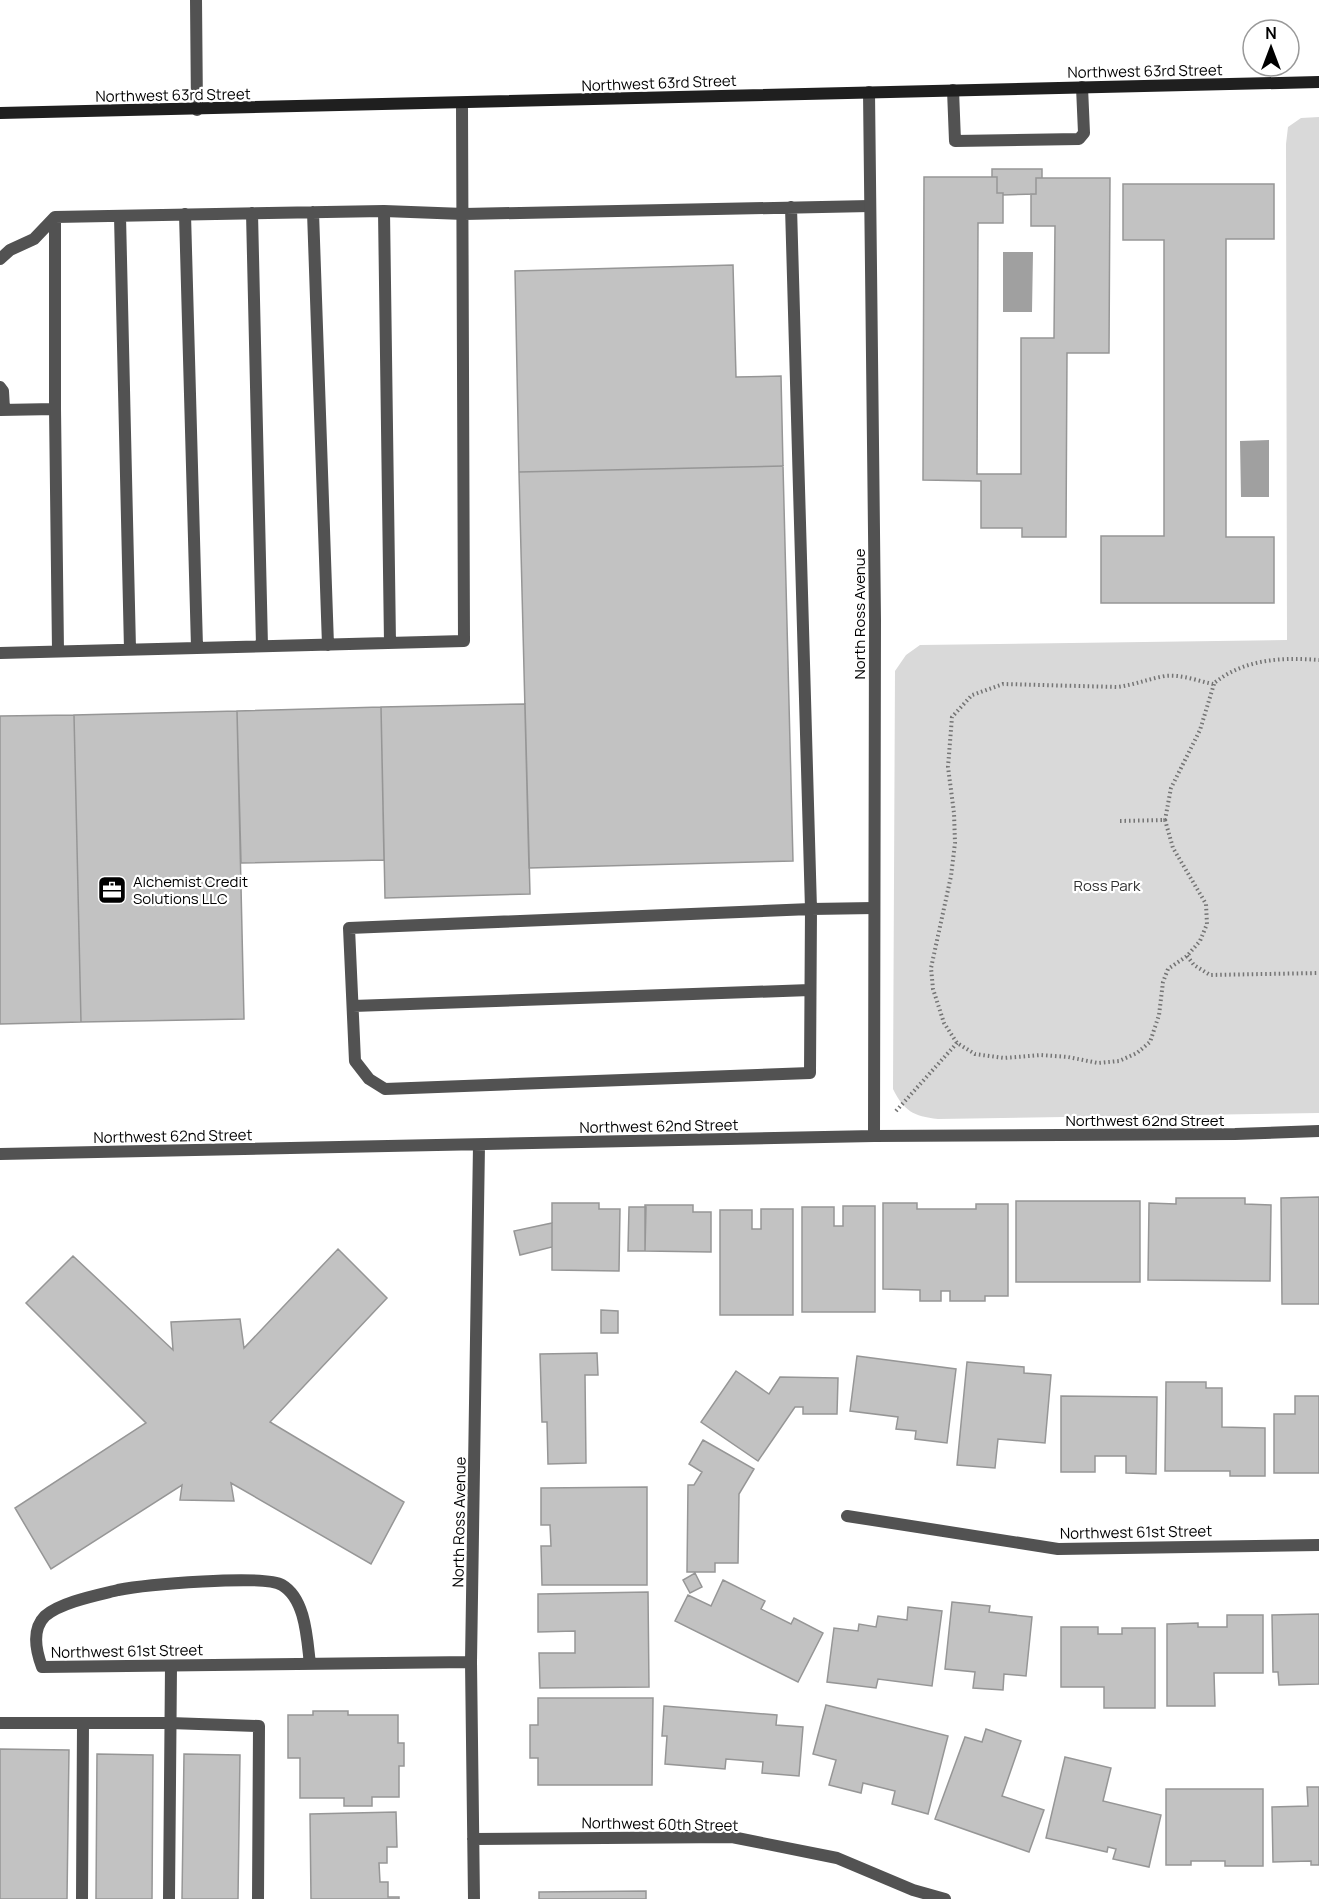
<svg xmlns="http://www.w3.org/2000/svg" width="1319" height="1899" font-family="Manrope,sans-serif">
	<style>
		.green { fill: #d9d9d9 }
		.water { fill: #a0a0a0 }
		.building { fill: #c2c2c2; stroke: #969696; stroke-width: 1.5 }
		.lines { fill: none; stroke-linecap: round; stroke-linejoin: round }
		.path { stroke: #747474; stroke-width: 4; stroke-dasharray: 1.5 3; stroke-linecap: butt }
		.service { stroke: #525252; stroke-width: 12 }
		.minor { stroke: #525252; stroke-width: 12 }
		.secondary { stroke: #1f1f1f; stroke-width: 12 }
		.labels { text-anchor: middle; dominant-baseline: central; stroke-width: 4.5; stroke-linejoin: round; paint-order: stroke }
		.street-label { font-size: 15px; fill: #000; stroke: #fff }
		.poi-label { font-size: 15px; fill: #000; stroke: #fff; text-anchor: start }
		.park-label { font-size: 15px; fill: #303030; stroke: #fff }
	</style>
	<rect width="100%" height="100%" fill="#fff"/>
	<path class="green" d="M1319,117V1113L938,1119C913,1116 904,1111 893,1089L895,671L906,655L920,645L1287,640L1286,144L1288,127L1301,118Z"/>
	<path class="water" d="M1003,252H1033L1032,312H1003Z
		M1269,440V497H1241L1240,441Z"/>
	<path class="building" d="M992,169H1042V178H1036V194L1003,195V193H997V177H992Z
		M924,177H997V193H1003V223H978L977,474H1021V338H1054L1055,226H1031V194H1036V178H1110L1109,353H1067L1066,537H1022V528H981V481L923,480Z
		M1123,184H1274V239H1226V537H1274V603H1101V536H1164V240H1123Z
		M733,265L736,377L781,376L783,466L519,472L515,271Z
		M783,466L793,861L529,868L519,472Z
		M525,704L530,894L385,898L381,707Z
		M381,707L384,860L241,863L237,711Z
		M237,711L244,1019L81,1022L74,715Z
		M74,715L81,1022L0,1024V716Z
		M1319,1197V1304H1282L1281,1198Z
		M1176,1198H1245V1204L1271,1205L1270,1281L1148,1280L1149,1203L1176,1204Z
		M1016,1201H1140V1282H1016Z
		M552,1203H599V1209H620L619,1271L552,1270Z
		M883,1203H917V1209H976V1204H1008V1296H985V1301H950V1291H941V1301H920V1290L883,1289Z
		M645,1205H693V1212H711V1252L645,1251Z
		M843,1206H875V1312H802V1207H834V1226H843Z
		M629,1207H646L645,1251H628Z
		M761,1209H793V1315H720V1210H752V1229H761Z
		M552,1223V1247L520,1255L514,1231Z
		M338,1249L387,1298L270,1422L404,1502L371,1564L231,1483L234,1501L180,1500L182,1485L51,1569L15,1508L146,1423L26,1303L73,1256L173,1350L171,1322L240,1319L244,1348Z
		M601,1310L618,1311V1333H601Z
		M597,1353L598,1375H585L586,1463L548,1464L547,1422H542L540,1354Z
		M857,1356L956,1369L947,1443L915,1439L916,1431L896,1429L898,1417L850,1411Z
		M967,1362L1024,1367V1373L1051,1375L1045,1443L998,1439L995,1468L957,1465Z
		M736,1371L769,1394L780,1377L838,1378L837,1414H803V1407H795L758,1461L701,1422Z
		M1166,1382H1206V1388H1222V1427L1265,1428V1476H1230V1471H1165Z
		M1061,1396L1157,1397L1156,1474L1126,1473V1456H1095V1472H1061Z
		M1295,1396H1319V1473H1274V1414H1295Z
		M703,1440L754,1469L739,1494L738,1563H715V1572H687L688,1485H694L702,1472L689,1464Z
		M647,1487V1585H542L541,1546H551L550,1525H541V1488Z
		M695,1573L702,1587L690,1593L683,1580Z
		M723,1580L765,1601L761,1609L791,1624L794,1618L823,1633L798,1682L675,1621L688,1595L711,1606Z
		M648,1592L649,1687L540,1688L539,1653H575V1631L538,1632V1594Z
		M952,1602L990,1606L989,1612L1032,1617L1026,1676L1004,1674L1003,1690L973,1688L975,1672L945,1669Z
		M908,1607L942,1611L932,1686L878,1679L876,1688L827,1682L834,1628L858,1631L859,1624L876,1627L878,1616L907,1620Z
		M1319,1614V1684L1279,1685L1278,1672H1273L1272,1615Z
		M1227,1615H1263V1673H1214L1215,1706H1167V1624L1198,1623V1627H1227Z
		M1061,1627H1098V1634H1122V1628H1155V1708H1104V1687H1061Z
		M538,1698H653L652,1785H538V1758H530V1725H538Z
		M826,1705L948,1736L928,1814L892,1804L895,1791L863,1783L861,1793L829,1785L836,1760L813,1754Z
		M664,1706L777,1715L776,1725L803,1727L799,1776L762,1773L763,1762L726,1759L725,1769L665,1764L667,1736H662Z
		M313,1711H348V1715H398V1743H404V1766H399V1797H372V1806H344V1798H300V1758H288V1715H313Z
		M986,1729L1021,1741L1002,1796L1044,1810L1029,1852L935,1819L965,1737L982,1742Z
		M0,1749L69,1750L67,1899H0Z
		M97,1754L153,1755L152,1899H96Z
		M184,1754L240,1755L238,1899H182Z
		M1065,1757L1111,1768L1103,1801L1161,1815L1149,1867L1113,1859L1116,1849L1108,1847L1107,1852L1046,1838Z
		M1307,1787H1319V1865H1311V1861L1273,1862L1272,1807L1308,1806Z
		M1166,1789H1263V1866H1225V1861H1191V1865H1166Z
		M396,1812L397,1847H387V1863H379L380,1882H388V1897H399V1899H311L310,1814Z
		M646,1891V1899H539V1892Z"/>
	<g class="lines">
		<path class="path" d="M1165,820L1171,788L1200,730L1214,684
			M1120,821L1165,820L1173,848L1206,904L1207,924L1200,941L1187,956L1168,969L1163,982L1159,1015L1150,1042L1137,1053L1119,1061L1098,1063L1068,1057L1041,1055L1004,1058L975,1054L957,1043L944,1023L933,989L931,968L951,876L955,843L954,813L948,767L952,717L972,695L1003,684L1117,687C1134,685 1148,679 1165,676C1181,674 1198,681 1213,684C1243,659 1282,657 1319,660
			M1187,956L1194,965L1210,975L1319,973
			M896,1111L957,1043"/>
		<path class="service" d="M953,90L955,141L1079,139L1084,133L1082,87
			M791,207L811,909L874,908
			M384,211L390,643
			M313,212L328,645
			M252,213L262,646
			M185,214L197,647
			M120,216L130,649
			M55,217V409L58,651
			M0,259L10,250L34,239L55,217L384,211L464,214L870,206
			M0,387L3,391L4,409
			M0,410L55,409
			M0,653L464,641L462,104
			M811,909L810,1073L385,1089L369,1079L355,1061L349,928Z
			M353,1006L810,990
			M0,1723H170L259,1726L258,1899
			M82,1899L83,1723
			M169,1899L171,1666"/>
		<path class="minor" d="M196,0L197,110
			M869,92L875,620L874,1136
			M0,1154L874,1136L1235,1134L1319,1131
			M847,1516L1058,1549L1319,1545
			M310,1664C307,1640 306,1599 282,1585C264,1574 143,1585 118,1590C98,1595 61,1602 45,1616C31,1630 36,1651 42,1667L471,1662
			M473,1839L732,1837L837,1858L913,1890L945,1899
			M474,1899L471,1662L479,1145"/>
		<path class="secondary" d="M0,113L1319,82"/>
	</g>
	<defs>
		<g id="office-square" transform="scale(1.5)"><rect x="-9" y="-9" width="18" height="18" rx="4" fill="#000" stroke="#fff"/><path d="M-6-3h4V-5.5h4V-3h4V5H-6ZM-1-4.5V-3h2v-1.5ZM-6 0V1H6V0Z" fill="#fff"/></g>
	</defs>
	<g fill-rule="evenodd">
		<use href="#office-square" x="112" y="890"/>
	</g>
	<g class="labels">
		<g class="street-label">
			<text transform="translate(1145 71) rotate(-1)">Northwest 63rd Street</text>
			<text transform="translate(659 83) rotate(-2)">Northwest 63rd Street</text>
			<text transform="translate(173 95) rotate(-1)">Northwest 63rd Street</text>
			<text transform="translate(859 614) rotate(-90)">North Ross Avenue</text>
			<text x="1145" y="1120">Northwest 62nd Street</text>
			<text transform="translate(659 1126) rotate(-1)">Northwest 62nd Street</text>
			<text transform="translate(173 1136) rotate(-1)">Northwest 62nd Street</text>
			<text transform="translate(459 1522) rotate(-89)">North Ross Avenue</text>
			<text transform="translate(1136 1532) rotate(-1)">Northwest 61st Street</text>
			<text transform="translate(127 1651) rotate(-1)">Northwest 61st Street</text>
			<text transform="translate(660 1824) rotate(1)">Northwest 60th Street</text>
		</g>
		<g class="poi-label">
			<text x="133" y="881">Alchemist Credit<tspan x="133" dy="17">Solutions LLC</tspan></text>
		</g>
		<g class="park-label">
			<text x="1107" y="885">Ross Park</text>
		</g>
	</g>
	<g transform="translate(1271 48)"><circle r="28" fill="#ffffff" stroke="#999999" stroke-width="1.5"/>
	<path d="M0-4.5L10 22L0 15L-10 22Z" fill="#000000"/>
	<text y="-9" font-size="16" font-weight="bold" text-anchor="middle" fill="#000000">N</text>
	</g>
</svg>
